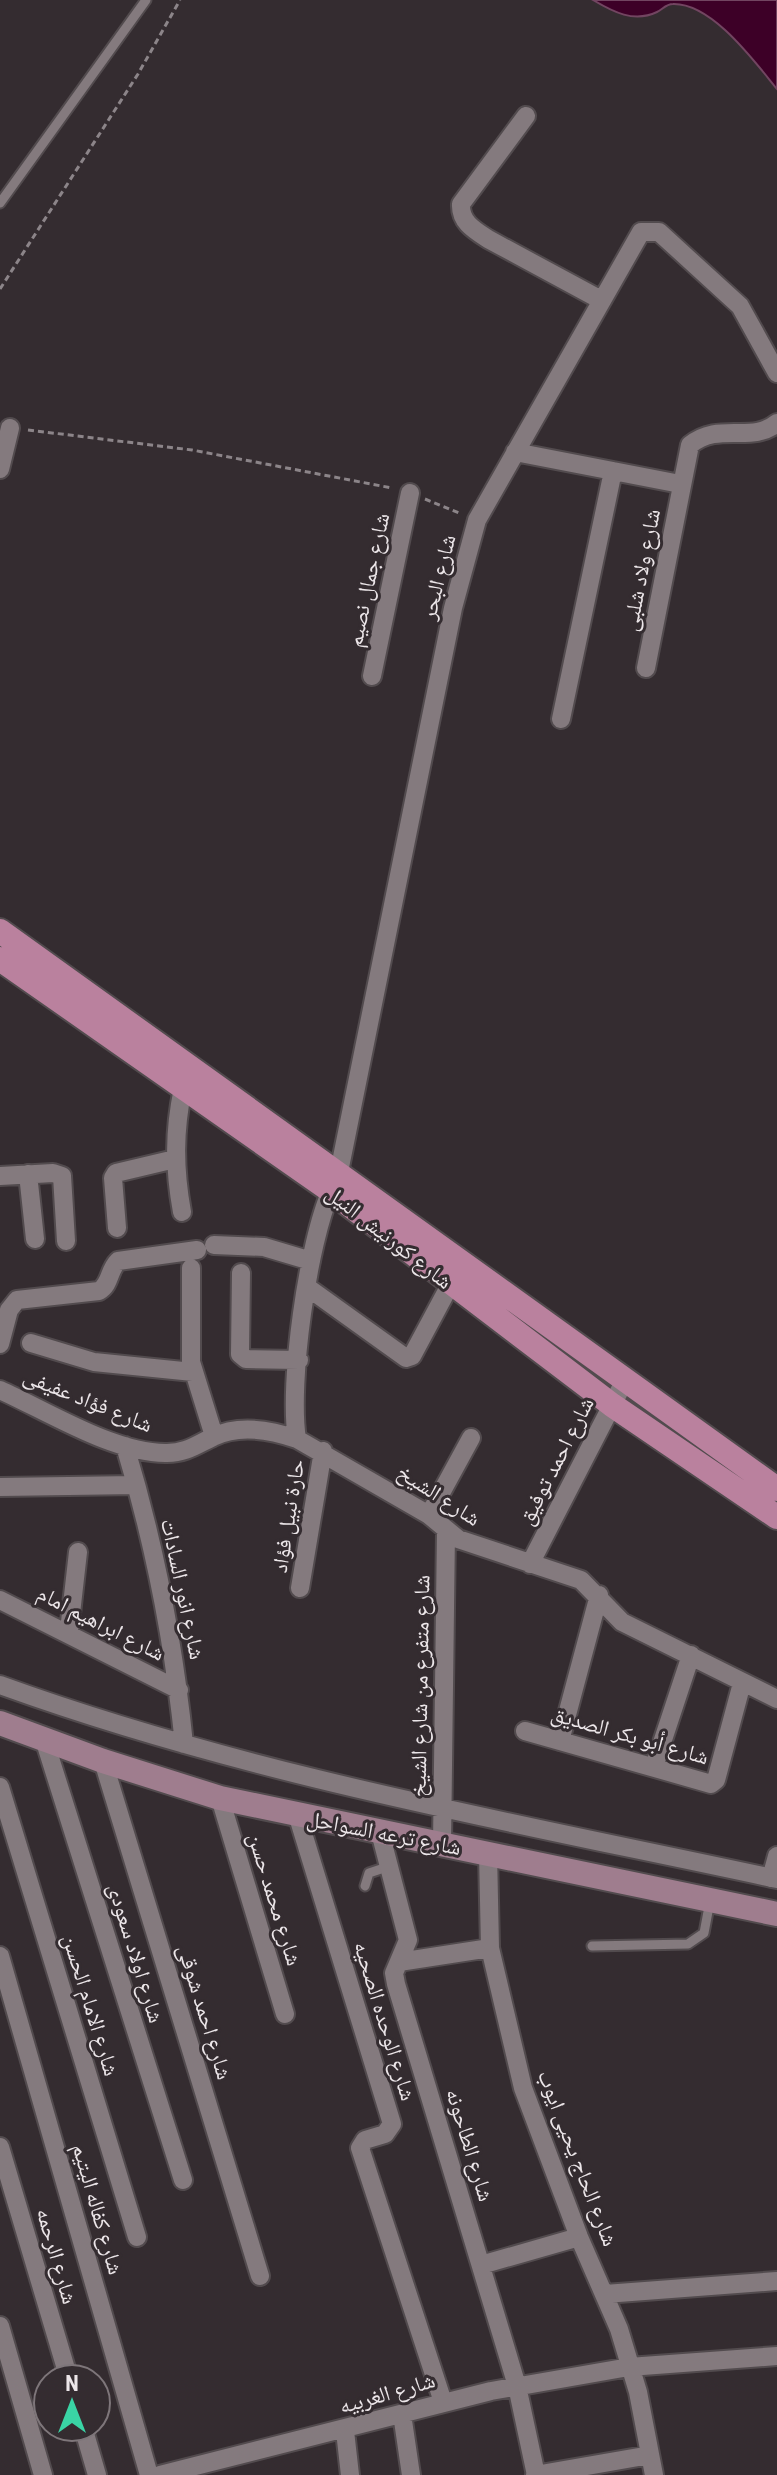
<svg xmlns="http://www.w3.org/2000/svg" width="777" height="2475" font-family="'Roboto Condensed','Noto Naskh Arabic',sans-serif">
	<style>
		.water { fill: #3d0027; stroke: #724561; stroke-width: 2 }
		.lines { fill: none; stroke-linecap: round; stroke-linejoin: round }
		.lane-casing { stroke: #524b4e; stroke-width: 13 }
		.street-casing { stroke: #524b4e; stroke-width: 22 }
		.secondary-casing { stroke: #524b4e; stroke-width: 28 }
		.primary-casing { stroke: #524b4e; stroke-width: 28 }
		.path { stroke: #8c8589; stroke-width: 3; stroke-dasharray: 6 4; stroke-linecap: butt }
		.lane { stroke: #847a7e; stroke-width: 9 }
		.street { stroke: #847a7e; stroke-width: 18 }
		.secondary { stroke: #9f7d8e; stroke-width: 24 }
		.primary { stroke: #ba819e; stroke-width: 24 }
		.labels { text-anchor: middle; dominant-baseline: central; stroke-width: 6; stroke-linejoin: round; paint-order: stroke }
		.street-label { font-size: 22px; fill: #ece6e9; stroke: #342c30 }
	</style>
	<rect width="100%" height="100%" fill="#342c30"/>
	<path class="water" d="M593,0H777V89C754,61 712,3 673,4C666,4 663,9 657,12C634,23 613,12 593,0Z"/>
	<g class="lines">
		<g class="lane-casing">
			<path id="lane" d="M0,203L146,0
				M365,1886L369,1873L390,1866
				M592,1946L688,1944L704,1933L710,1901"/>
		</g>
		<g class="street-casing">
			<path id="street" d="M526,116L461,204C460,222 474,230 488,239L601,300
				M515,452L675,483L683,480
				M0,469L10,428
				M646,668L690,445C719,421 752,444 777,423
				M372,676L410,493
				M561,719L613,471
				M339,1172L453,608L477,520L641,232H659L740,306L777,373
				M28,1174L35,1239
				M0,1176L53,1173L62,1176L66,1241
				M331,1191C308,1242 288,1384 297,1439L429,1515L458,1539L581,1580L622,1622L777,1699
				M182,1212C174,1168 174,1131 183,1088
				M117,1228L113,1178L116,1173L175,1159
				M214,1245L264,1247L311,1261
				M191,1268V1362L214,1436
				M241,1273L240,1354L246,1359L299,1360
				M307,1287L406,1358L412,1356L450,1285
				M31,1343L94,1362L193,1372
				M0,1344L9,1310L17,1300L99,1291C111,1284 108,1271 118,1261L197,1250
				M0,1390C47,1411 115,1454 167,1453C186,1453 196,1445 213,1437C239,1424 271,1430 297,1439
				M125,1446C154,1542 174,1645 184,1744
				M0,1487L136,1485
				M429,1515L471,1438
				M530,1564L625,1380
				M300,1588L323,1451
				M0,1600L179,1690
				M69,1631L78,1552
				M0,1685C251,1776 517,1823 777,1879
				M525,1731L711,1784L716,1780L742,1683
				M44,1739L183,2180
				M560,1741L599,1595
				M103,1761L260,2276
				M654,1767L691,1655
				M0,1787L137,2237
				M220,1798L285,2014
				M298,1817L392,2124L385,2134L365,2140L360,2148L443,2402
				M380,1832L408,1940L394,1973L396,1984L517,2386L536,2475
				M442,1844L446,1530
				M488,1852L490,1948L523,2088L579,2237L619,2329L638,2392L654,2475
				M771,1878L777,1856
				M0,1956L149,2475
				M399,1962L490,1948
				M0,2147L69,2379
				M481,2265L579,2237
				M605,2294L777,2281
				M0,2326L43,2475
				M402,2414L411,2475
				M83,2427L97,2475
				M345,2431L350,2475
				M160,2475L491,2391L629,2367L777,2356
				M535,2475L650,2455"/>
		</g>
		<g class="secondary-casing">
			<path id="secondary" d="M0,1723L103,1761L220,1798L777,1914"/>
		</g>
		<g class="primary-casing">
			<path id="primary" d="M0,931L777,1489
				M0,959L331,1191L612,1405L777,1517"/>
		</g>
		<path class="path" d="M0,289L138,74L180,0
			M28,430L192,450L392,488
			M425,499L459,513"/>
		<use href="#lane" class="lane"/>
		<use href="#street" class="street"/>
		<use href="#secondary" class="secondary"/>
		<use href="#primary" class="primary"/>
	</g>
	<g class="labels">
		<g class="street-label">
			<text transform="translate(641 570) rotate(-79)">شارع ولاد شلبى</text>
			<text transform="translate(438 577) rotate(-76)">شارع البحر</text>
			<text transform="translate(368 580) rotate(-78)">شارع جمال نصيم</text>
			<text transform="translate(389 1237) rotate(38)">شارع كورنيش النيل</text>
			<text transform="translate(88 1400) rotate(22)">شارع فؤاد عفيفى</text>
			<text transform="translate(556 1461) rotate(-63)">شارع احمد توفيق</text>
			<text transform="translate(439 1495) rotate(33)">شارع الشيخ</text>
			<text transform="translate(288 1516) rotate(-81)">حارة نبيل فؤاد</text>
			<text transform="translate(183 1589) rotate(78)">شارع انور السادات</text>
			<text transform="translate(101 1623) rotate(27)">شارع ابراهيم امام</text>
			<text transform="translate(420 1686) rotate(-89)">شارع متفرع من شارع الشيخ</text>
			<text transform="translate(630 1735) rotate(16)">شارع أبو بكر الصديق</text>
			<text transform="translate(384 1833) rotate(11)">شارع ترعه السواحل</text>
			<text transform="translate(275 1899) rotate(73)">شارع محمد حسن</text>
			<text transform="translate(136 1953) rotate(73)">شارع اولاد سعودى</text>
			<text transform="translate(91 2005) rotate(73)">شارع الامام الحسن</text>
			<text transform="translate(205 2012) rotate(73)">شارع احمد شوقى</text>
			<text transform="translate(385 2021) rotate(73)">شارع الوحده الصحيه</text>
			<text transform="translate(470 2145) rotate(73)">شارع الطاحونه</text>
			<text transform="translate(578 2158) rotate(69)">شارع الحاج يحيى ايوب</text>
			<text transform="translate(98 2209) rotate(74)">شارع كفاله اليتيم</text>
			<text transform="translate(57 2256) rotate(74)">شارع الرحمه</text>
			<text transform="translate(387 2393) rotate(-16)">شارع الغربيه</text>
		</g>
	</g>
	<g transform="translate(72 2403)"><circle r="38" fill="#342c30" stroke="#7e767a" stroke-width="2"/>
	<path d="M0-6L14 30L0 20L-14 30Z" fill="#3ad4a5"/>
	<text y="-12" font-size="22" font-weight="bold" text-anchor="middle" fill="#ece6e9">N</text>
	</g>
</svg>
